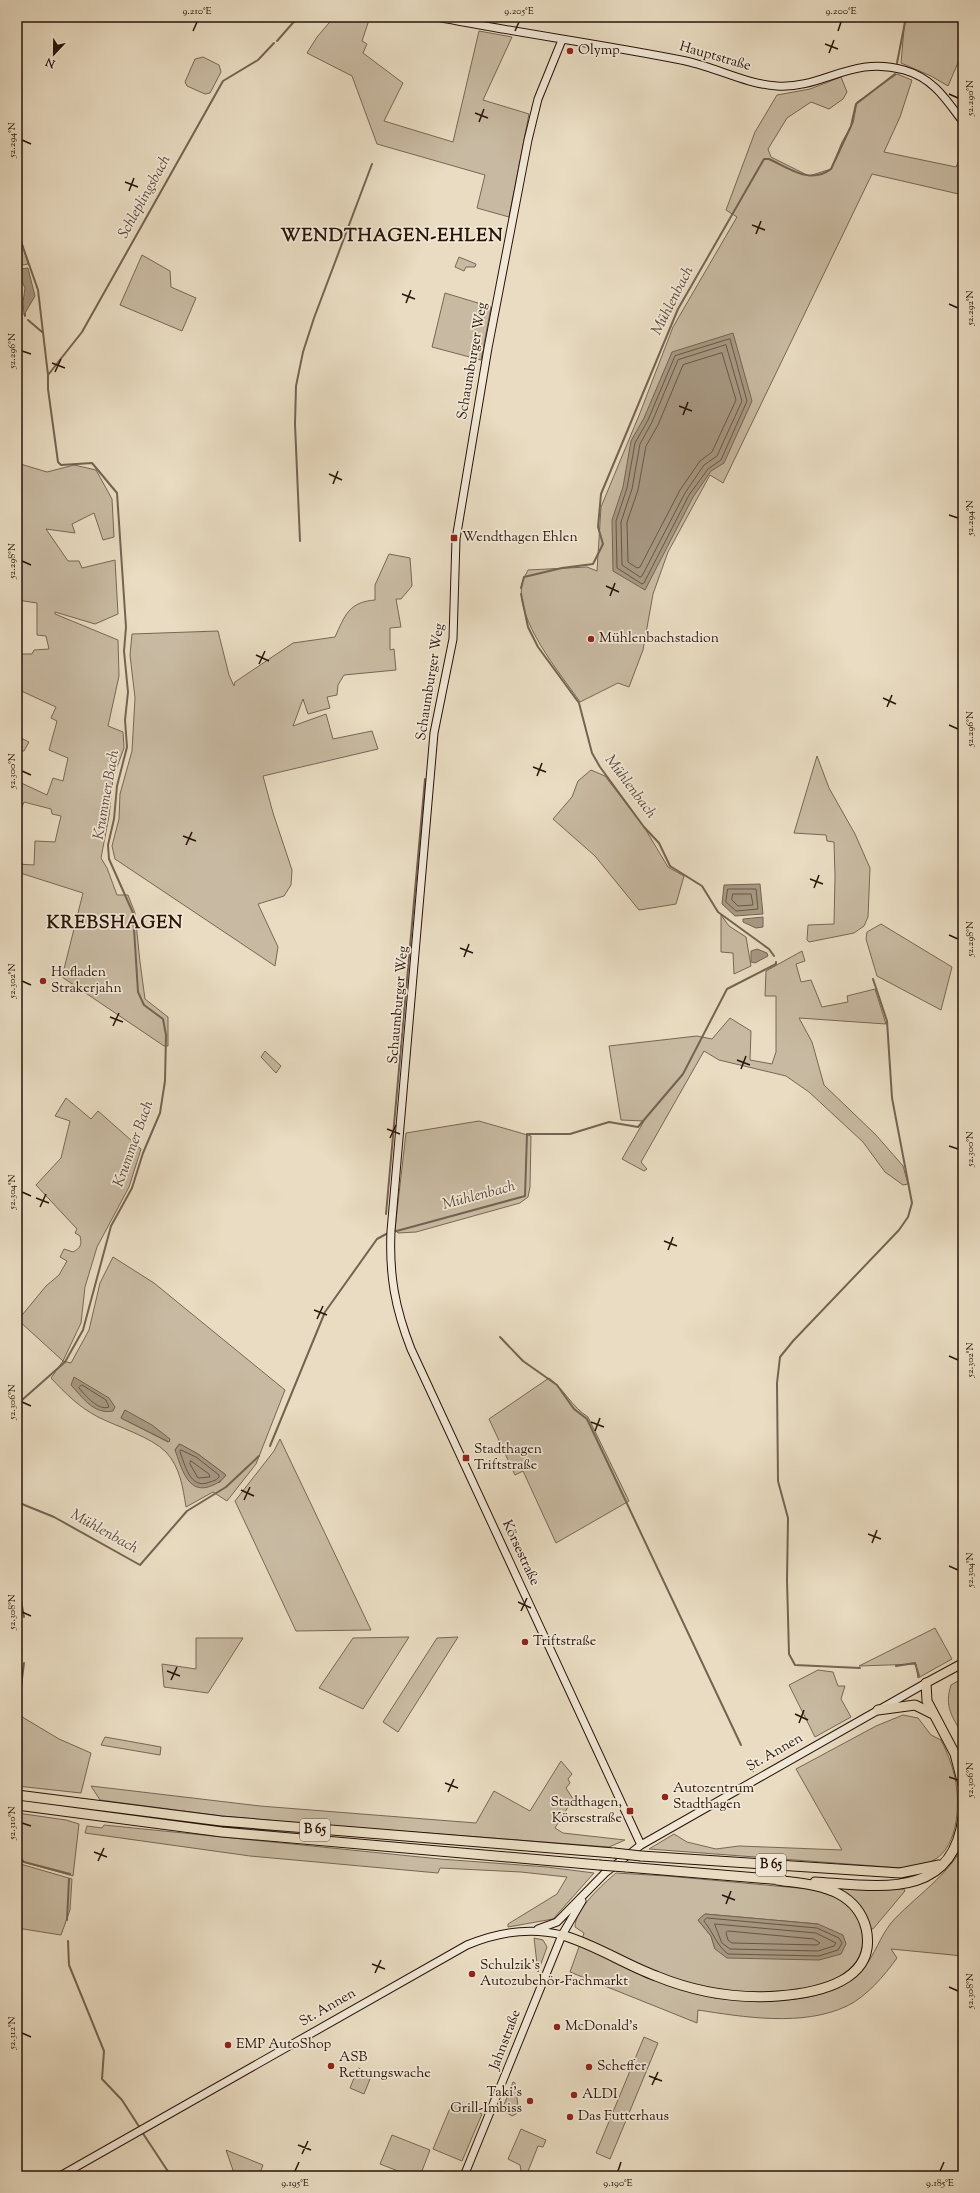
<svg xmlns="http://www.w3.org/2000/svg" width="980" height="2193" font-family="'Sorts Mill Goudy',serif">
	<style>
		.green { fill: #c8baa2; stroke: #786655; fill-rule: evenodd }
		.water { fill: #a79883; stroke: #746352 }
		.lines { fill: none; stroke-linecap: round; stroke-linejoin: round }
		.shore { stroke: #685646; stroke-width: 1 }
		.stream { stroke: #746352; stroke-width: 2 }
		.secondary-casing { stroke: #281308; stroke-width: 9 }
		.primary-casing { stroke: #281308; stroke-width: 10 }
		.highway-casing { stroke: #281308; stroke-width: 11 }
		.secondary { stroke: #f1e8d7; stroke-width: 7 }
		.primary { stroke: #e9dcc2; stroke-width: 8 }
		.highway { stroke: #e9dcc2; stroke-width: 9 }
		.highway-bridge-casing { stroke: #281308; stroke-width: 11; stroke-linecap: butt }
		.highway-bridge { stroke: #e9dcc2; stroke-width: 9 }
		.ticks { fill: none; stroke: #281308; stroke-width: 1.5 }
		.poi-dot { fill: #8f2418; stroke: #f1e8d7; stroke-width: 1.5 }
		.labels { text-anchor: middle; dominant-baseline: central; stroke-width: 3.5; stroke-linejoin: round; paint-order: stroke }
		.shield { fill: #f1e8d7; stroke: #645346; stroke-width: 1 }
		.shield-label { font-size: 13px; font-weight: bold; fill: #281308 }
		.poi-label { font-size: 14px; fill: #281308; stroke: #f1e8d7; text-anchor: start }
		.street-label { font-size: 14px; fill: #281308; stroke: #f1e8d7 }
		.water-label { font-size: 15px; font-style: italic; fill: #5b4839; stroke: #f1e8d7 }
		.district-label { font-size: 18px; font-weight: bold; letter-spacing: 1px; fill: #281308; stroke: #f1e8d7 }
		.neatline { fill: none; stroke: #281308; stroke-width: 1.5 }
		.ticks-label { font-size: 10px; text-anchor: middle; fill: #281308 }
	</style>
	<rect width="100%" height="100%" fill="#e9dcc2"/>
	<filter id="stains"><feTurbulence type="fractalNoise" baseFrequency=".005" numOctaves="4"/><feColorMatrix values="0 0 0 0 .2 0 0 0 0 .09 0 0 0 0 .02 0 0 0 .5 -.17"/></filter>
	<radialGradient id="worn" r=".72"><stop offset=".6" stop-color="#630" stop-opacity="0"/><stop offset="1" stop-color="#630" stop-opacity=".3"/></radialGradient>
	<path class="green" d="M334,17H370L362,41L367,44L363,53L403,83L384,121L453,142L479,31L512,37L483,100L529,114L509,217L477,208L485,175L377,144L352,76L307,53L317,37Z
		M905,17H963V51L948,86L931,76L901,63Z
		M203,57L219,65L221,72L210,93L205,94L187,86L185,82L195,59Z
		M897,74L912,80L900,117L884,152L956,167L963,151V195L872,174L723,483L710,475L668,552L653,594L643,650L629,687L618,683L580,702C560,673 515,620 522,584C523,579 526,574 528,570L587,567L597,571L601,507L640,413L673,327L737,217L726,210L755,132L777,95L810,89L841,77L847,92L843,99L829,109L811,102L787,118L768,149L771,157L809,176L831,169L842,142L853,123L857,102Z
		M17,226L28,264L17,266Z
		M142,255L170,271L171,287L196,298L182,331L120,305Z
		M459,257L476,264L475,267H466L464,271L455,267Z
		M445,293L491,307L481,360L432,347Z
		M17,463L47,472L74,465L96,470L112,499L114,537L103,540L94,513L72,524L75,533L46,529L68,561H79L82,568L115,560L118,614L95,624L55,612V614L118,640L119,676L108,726L123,732L124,748L113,778L109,816L101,858L107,868L117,895H128L135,913L140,962L145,999L168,1017V1046H164L62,977L83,893L17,872V864L34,865L35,841L55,842L61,816L52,814L51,809L24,802L17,819V781L47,795L53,778L63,781L68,758L49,750L57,721L51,718L56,707L17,689V654H32L34,650L49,649L46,636L37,635V603L17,600Z
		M389,554L410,558L412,586L401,599H396L401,627L390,628V650L394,649L396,670L344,675L338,685L337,695L327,697L330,708L308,714L303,699L293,726L326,714L333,739L372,731L378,749L263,776L273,813L292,870L291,885L284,896L258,904L278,947L275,966L115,859L112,846L119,819L120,794L132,751L135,698L130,655L132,634L218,631L229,675L234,686L235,682L293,643L335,637C345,615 349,602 375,600V585Z
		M17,736L29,742L24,751H17Z
		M817,756L829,788L855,834L870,868L868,917L864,926L854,933L809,942L807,940L808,925L834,924L835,876L834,842L827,841L826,835L794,833Z
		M591,770L605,776L644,827L668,867L684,876L676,904L639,910L595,856L553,819L572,797L578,781Z
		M721,915L729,926L746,937L751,966L734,974L733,953L721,952Z
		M881,924L952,967L941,1010L877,976L866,939L867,932Z
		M802,951L805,961L796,964L801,982L811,980L822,1007L848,1002L847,996L875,989L886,1024L799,1018L812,1042L824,1085L876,1135L903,1166L908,1184L903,1185L885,1172L863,1142L809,1092L786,1076L719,1060L704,1051L641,1162L647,1169L644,1171L622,1159L644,1121L621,1120L609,1046L697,1036L712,1039L730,1018L751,1031L750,1060L772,1064L776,1052V996H765L766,971Z
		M265,1051L281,1066L276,1073L261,1057Z
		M66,1098L91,1119L98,1111L141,1149L129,1187L97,1247L85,1287L81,1323L63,1361L71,1363L89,1330L100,1283L113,1257L154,1283L285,1390L256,1464L227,1501L213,1492L186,1507C183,1488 180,1467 166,1452C151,1437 118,1427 98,1417C79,1407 66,1394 51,1378L63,1361L18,1320L46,1286L59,1275L67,1261L60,1257L64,1249L73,1252C81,1248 82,1244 80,1236L75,1233L77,1229L36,1185L61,1158L70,1121L55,1116ZM125,1410L168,1442L121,1418ZM179,1444L198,1454L226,1475L219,1483L175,1450Z
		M479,1121L531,1136L530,1187L528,1197L520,1203L416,1232L398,1233L395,1229L406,1133Z
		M549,1378C564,1389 572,1407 588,1417L629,1501L556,1543L523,1471L515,1475L489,1419Z
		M280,1439L371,1630L296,1631L235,1501L274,1451Z
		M935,1628L952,1659L918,1678L916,1664L859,1666Z
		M409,1637L363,1709L319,1688L353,1638Z
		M458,1637L398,1732L383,1722L437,1638Z
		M196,1638H243L208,1693L164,1687L162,1664L196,1669Z
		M818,1670L833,1672L838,1686H845L841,1699L851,1717L815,1737L789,1685Z
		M963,1678V1735C952,1717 944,1706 951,1685Z
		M19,1715L59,1739L91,1753L81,1793L17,1786Z
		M903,1715L918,1718L931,1735L941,1740C947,1752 952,1764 955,1778C960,1802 959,1846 934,1860C923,1866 912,1867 901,1868L649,1849L674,1834L687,1842L716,1849L739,1846L842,1850L796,1769L876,1726Z
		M105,1737L161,1747L160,1755L101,1745Z
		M561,1761L572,1774L568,1779L570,1783L566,1788L573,1799L555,1828L563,1833L625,1840L609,1847L322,1825L222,1816L100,1800L91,1786L260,1806L476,1823L494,1791L530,1811Z
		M17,1813L66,1820L79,1824L73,1876L23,1862L17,1856Z
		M104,1825L440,1859L547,1867L594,1873L553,1919L508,1927V1924L557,1894L567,1877L521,1872L440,1868L438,1873L250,1856L85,1833L87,1826L102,1828Z
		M963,1844V1956L891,1949L897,1958C885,1975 866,1997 847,2006C803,2027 743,2017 698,2010L697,2023L570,1972L584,1933L575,1927C575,1909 603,1884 616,1873L667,1876L820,1890C842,1898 858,1907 863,1931C874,1978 812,1990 779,1993C758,1995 736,1991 715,1991L714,1998C757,2002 834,2007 864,1968C875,1954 880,1937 891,1923C911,1900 954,1871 963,1844ZM705,1914L818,1924L715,1949L711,1936L698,1920Z
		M17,1863L72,1879L70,1910L61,1935L17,1928Z
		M841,1887L904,1889L905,1891L873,1929H870C866,1910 856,1901 841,1890Z
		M534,1938L543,1940L547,1947L538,1972Z
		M644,2037L658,2043L610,2159L596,2153Z
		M358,2068L372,2074L364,2094L350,2088Z
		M513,2082L515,2083L518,2106L516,2114L512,2116L502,2110Z
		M453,2101L482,2114L462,2161L433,2149Z
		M521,2129L546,2140L543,2147L538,2146L527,2174L521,2171L520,2165L508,2159Z
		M392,2135L430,2150L420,2176H411L380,2164Z
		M226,2150L263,2165L259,2176H235Z"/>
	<path class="water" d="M28,268L35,296L24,315L23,302L25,288L18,273L20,269Z
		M733,333L752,401L724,463L711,471L693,497L645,590L613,571L612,520L623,487L631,441L644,418L672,352Z
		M760,884L763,914L735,916L722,904L724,885Z
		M763,917V927L756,928L743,922V919Z
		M757,949L767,953L768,956L755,963L751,962V951Z
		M74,1377L109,1398L115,1407L113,1411C94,1415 82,1397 71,1385Z
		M125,1410L152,1425L170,1439L169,1442L121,1418Z
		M180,1444L198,1454L226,1475C220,1482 217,1484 208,1487C187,1493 181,1466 175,1450Z
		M705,1914L818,1924L843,1935L846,1944L841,1954L819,1960L727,1958L715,1949L711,1936L698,1920Z"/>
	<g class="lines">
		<path class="shore" d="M730,339L747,401L721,460L708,469L689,495L644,583L642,584L617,568L616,521L627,488L635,443L648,420L675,356Z
			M726,345L742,401L717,456L704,465L685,493L642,576L640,577L622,565L621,522L632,489L640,444L652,422L678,360Z
			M722,353L736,400L712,452L700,461L680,490L640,567L637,568L628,562L627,522L638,490L646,446L658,425L683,365Z
			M728,889H756L758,909L736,911L726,902Z
			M733,894H751L753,905L738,906L732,900Z
			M82,1385L106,1400L109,1407C98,1411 86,1396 79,1388Z
			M181,1450L196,1457L219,1475V1477C216,1481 212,1481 207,1483C190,1488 185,1465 180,1452Z
			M191,1461L209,1474L210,1477L198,1478L190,1464Z
			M707,1918L817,1928L839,1938L842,1943L838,1950L819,1956L728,1954C717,1946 713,1932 704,1921Z
			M715,1924L816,1933L836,1943L834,1946L818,1951L730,1949L722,1943Z
			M728,1931L814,1939L820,1943L817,1945L732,1943L728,1940L726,1933Z"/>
		<path class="stream" d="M277,41L298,17
			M897,63L906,17
			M17,230L38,290L48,375V389L58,462L61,465L92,463L117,493L126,627L124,651L128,692L125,720L127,747L117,786L114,819L108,845L109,859L133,913L138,992L144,1005L163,1019L166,1035L165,1081L160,1113L143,1153L132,1188L111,1226L83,1330L65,1362L22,1400
			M25,314V316
			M28,320L42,332
			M48,375L82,332L223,81L258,60L274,43
			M300,541L295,424L296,386L303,352L314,318L372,164
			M521,588L524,577L562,568L593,564L603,544L598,527L601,494L678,309L764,159H769C789,168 810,185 831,169L851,126L856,104L895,74
			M521,594L528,627L538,647L579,703L592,753L600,767L644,827L659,843L670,866L702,886L718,912L769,949L774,956
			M386,1214L425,779
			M393,1232L525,1196L527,1134H570L609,1122L638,1127L683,1074L727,989L776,964V962
			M500,1337L523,1361L557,1385L574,1409L587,1419L741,1745
			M270,1446L325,1312L377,1239L388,1233
			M17,1457V1475
			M17,1502L54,1517L140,1565L187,1511L226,1487L259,1456
			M17,1579L24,1617
			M17,1660V1661
			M896,1666L915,1663L919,1676
			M860,1668L795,1665L789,1654L787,1580L788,1518L778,1481L777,1383L780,1357L793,1341L899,1230L908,1217L912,1203L892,1098L887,1021L873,979
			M21,1687L24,1663
			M17,1718L20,1693
			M748,1760L753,1771
			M17,1855L24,1862L70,1874
			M67,1920L69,1879
			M68,1941L69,1965L104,2051L102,2079L122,2100L140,2128
			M142,2132L171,2176"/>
		<g class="secondary-casing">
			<path id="secondary" d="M437,17C518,33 600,44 681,60C714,66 744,84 777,86C823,89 852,55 904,70C933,78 946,99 963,122
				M562,40L538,99L528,140L488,348L456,539L453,639L434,733L391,1231C389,1275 395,1308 411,1349L641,1845
				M538,1929L557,1922L605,1873L641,1845L926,1683
				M60,2176L467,1945C498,1932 530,1927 562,1935
				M464,2176L562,1935L582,1901"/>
		</g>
		<g class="primary-casing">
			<path id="primary" d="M926,1683L963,1663"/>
		</g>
		<g class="highway-casing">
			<path id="highway" d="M926,1683L927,1701L955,1754L963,1785
				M878,1710L915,1705L933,1714
				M17,1795L221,1821L614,1853
				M17,1805L222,1832L599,1865
				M641,1856L900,1873L939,1865
				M626,1867L783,1880
				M815,1882C877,1886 953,1901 963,1817
				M562,1935C596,1945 624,1964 656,1976C695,1992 737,1999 778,1996C818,1993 878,1981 866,1928C862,1913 852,1901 839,1894C820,1884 797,1883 777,1880"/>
		</g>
		<use href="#secondary" class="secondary"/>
		<use href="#primary" class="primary"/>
		<use href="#highway" class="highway"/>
		<g class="highway-bridge-casing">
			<path id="highway-bridge" d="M614,1853L641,1856
				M599,1865L626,1867"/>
		</g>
		<use href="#highway-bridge" class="highway-bridge"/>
	</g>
	<path class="ticks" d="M193,31L197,22M515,31L519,22M838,31L841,22M825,44L838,49M829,53L834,40M949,94L958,98M475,113L488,118M479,122L484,109M22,140L31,144M125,182L138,187M129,191L134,178M752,225L765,230M756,234L761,221M402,294L415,299M406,303L411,290M949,304L958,308M22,351L31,354M52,363L65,368M55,372L61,359M679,406L692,411M683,415L688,402M329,474L342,480M333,484L338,471M949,515L958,518M22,561L31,565M606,586L619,592M610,596L615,583M256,655L269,661M259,664L265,651M883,698L896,704M887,707L892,695M949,725L958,729M533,767L546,772M22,771L31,775M537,776L542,763M183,836L196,841M186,845L192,832M810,879L823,884M814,888L819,875M949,935L958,939M460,948L473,953M464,957L469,944M22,981L31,985M110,1017L123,1022M113,1026L119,1013M737,1060L750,1065M741,1069L746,1056M387,1129L400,1134M390,1138L396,1125M949,1146L958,1149M22,1192L31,1196M36,1198L49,1203M40,1207L46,1194M664,1241L677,1246M668,1250L673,1237M314,1310L327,1315M317,1319L323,1306M949,1356L958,1360M22,1402L31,1406M591,1422L604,1427M595,1431L600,1418M241,1490L254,1496M244,1500L250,1487M868,1534L881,1539M872,1543L877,1530M949,1566L958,1570M518,1602L531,1608M521,1611L527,1598M22,1612L31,1616M167,1671L180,1676M171,1680L177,1667M795,1714L808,1720M799,1723L804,1710M949,1777L958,1780M445,1783L458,1788M448,1792L454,1779M22,1823L31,1826M94,1852L107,1857M98,1861L104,1848M722,1895L735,1900M726,1904L731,1891M372,1964L385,1969M375,1973L381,1960M949,1987L958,1991M22,2033L31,2037M649,2076L662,2081M652,2085L658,2072M298,2145L311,2150M302,2154L308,2141M295,2171L299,2162M618,2171L621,2162M940,2171L944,2162"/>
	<g class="poi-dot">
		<circle cx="570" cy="51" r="4"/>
		<rect x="450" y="534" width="8" height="8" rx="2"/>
		<circle cx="591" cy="639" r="4"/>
		<circle cx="43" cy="981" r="4"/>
		<rect x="462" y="1454" width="8" height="8" rx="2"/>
		<circle cx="525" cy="1642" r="4"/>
		<circle cx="665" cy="1797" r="4"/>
		<rect x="626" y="1807" width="8" height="8" rx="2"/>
		<circle cx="472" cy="1974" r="4"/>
		<circle cx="557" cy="2027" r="4"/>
		<circle cx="228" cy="2045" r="4"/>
		<circle cx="331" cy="2066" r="4"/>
		<circle cx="589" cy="2067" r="4"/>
		<circle cx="574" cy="2095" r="4"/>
		<circle cx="530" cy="2101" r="4"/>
		<circle cx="570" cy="2117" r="4"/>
	</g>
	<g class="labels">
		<g class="shield">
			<rect x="300" y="1819" width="30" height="22" rx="3"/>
			<rect x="756" y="1854" width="30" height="22" rx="3"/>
		</g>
		<g class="shield-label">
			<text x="315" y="1830">B 65</text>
			<text x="771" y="1865">B 65</text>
		</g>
		<g class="poi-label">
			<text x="578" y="51">Olymp</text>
			<text x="462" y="538">Wendthagen Ehlen</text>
			<text x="599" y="639">Mühlenbachstadion</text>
			<text x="51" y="973">Hofladen<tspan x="51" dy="16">Strakerjahn</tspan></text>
			<text x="474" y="1450">Stadthagen<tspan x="474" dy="16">Triftstraße</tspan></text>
			<text x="533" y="1642">Triftstraße</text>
			<text x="673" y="1789">Autozentrum<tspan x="673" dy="16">Stadthagen</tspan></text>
			<text x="622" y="1803" text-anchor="end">Stadthagen,<tspan x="622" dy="16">Körsestraße</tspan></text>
			<text x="480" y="1966">Schulzik's<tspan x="480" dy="16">Autozubehör-Fachmarkt</tspan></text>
			<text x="565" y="2027">McDonald's</text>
			<text x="236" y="2045">EMP AutoShop</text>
			<text x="339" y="2058">ASB<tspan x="339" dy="16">Rettungswache</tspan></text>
			<text x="597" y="2067">Scheffer</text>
			<text x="522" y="2093" text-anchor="end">Taki's<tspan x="522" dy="16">Grill-Imbiss</tspan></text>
			<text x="582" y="2095">ALDI</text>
			<text x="578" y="2117">Das Futterhaus</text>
		</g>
		<g class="street-label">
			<text transform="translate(715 57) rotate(16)">Hauptstraße</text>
			<text transform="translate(473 361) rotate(-80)">Schaumburger Weg</text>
			<text transform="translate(431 682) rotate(-81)">Schaumburger Weg</text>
			<text transform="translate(399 1005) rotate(-85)">Schaumburger Weg</text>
			<text transform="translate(520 1553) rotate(65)">Körsestraße</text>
			<text transform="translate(775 1753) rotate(-30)">St. Annen</text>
			<text transform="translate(328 2008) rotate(-30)">St. Annen</text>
			<text transform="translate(506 2040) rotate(-69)">Jahnstraße</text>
		</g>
		<g class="water-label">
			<text transform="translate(145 197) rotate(-61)">Schleplingsbach</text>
			<text transform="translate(673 301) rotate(-63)">Mühlenbach</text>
			<text transform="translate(630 787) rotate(53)">Mühlenbach</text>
			<text transform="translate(107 795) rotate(-80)">Krummer Bach</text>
			<text transform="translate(134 1144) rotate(-70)">Krummer Bach</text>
			<text transform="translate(479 1196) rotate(-15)">Mühlenbach</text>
			<text transform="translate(104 1532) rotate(29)">Mühlenbach</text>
		</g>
		<g class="district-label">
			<text x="392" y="237">WENDTHAGEN-EHLEN</text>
			<text x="115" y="924">KREBSHAGEN</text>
		</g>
	</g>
	<rect width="980" height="2193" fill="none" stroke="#e9dcc2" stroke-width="44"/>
	<g transform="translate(54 54) rotate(202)" stroke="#f1e8d7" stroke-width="3" paint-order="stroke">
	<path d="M0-3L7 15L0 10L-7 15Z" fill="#281308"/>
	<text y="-6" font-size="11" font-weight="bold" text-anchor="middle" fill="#281308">N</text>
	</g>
	<rect x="22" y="22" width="936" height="2149" class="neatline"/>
	<g class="ticks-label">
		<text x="197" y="14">9.210°E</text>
		<text x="519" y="14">9.205°E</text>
		<text x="841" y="14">9.200°E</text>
		<text transform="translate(969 98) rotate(-90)" y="4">52.290°N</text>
		<text transform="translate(11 140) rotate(-90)" y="4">52.294°N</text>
		<text transform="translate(969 308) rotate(-90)" y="4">52.292°N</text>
		<text transform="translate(11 351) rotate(-90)" y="4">52.296°N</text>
		<text transform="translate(969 518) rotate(-90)" y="4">52.294°N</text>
		<text transform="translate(11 561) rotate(-90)" y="4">52.298°N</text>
		<text transform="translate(969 729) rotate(-90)" y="4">52.296°N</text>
		<text transform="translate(11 771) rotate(-90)" y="4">52.300°N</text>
		<text transform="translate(969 939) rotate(-90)" y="4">52.298°N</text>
		<text transform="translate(11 981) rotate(-90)" y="4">52.302°N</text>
		<text transform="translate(969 1149) rotate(-90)" y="4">52.300°N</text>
		<text transform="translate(11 1192) rotate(-90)" y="4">52.304°N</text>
		<text transform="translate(969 1360) rotate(-90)" y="4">52.302°N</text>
		<text transform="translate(11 1402) rotate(-90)" y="4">52.306°N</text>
		<text transform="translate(969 1570) rotate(-90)" y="4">52.304°N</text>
		<text transform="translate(11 1612) rotate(-90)" y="4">52.308°N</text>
		<text transform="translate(969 1780) rotate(-90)" y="4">52.306°N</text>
		<text transform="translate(11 1823) rotate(-90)" y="4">52.310°N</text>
		<text transform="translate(969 1991) rotate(-90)" y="4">52.308°N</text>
		<text transform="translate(11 2033) rotate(-90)" y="4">52.312°N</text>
		<text x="295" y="2186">9.195°E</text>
		<text x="618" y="2186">9.190°E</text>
		<text x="940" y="2186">9.185°E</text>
	</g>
	<rect width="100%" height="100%" filter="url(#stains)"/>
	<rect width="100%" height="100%" fill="url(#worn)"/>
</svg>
